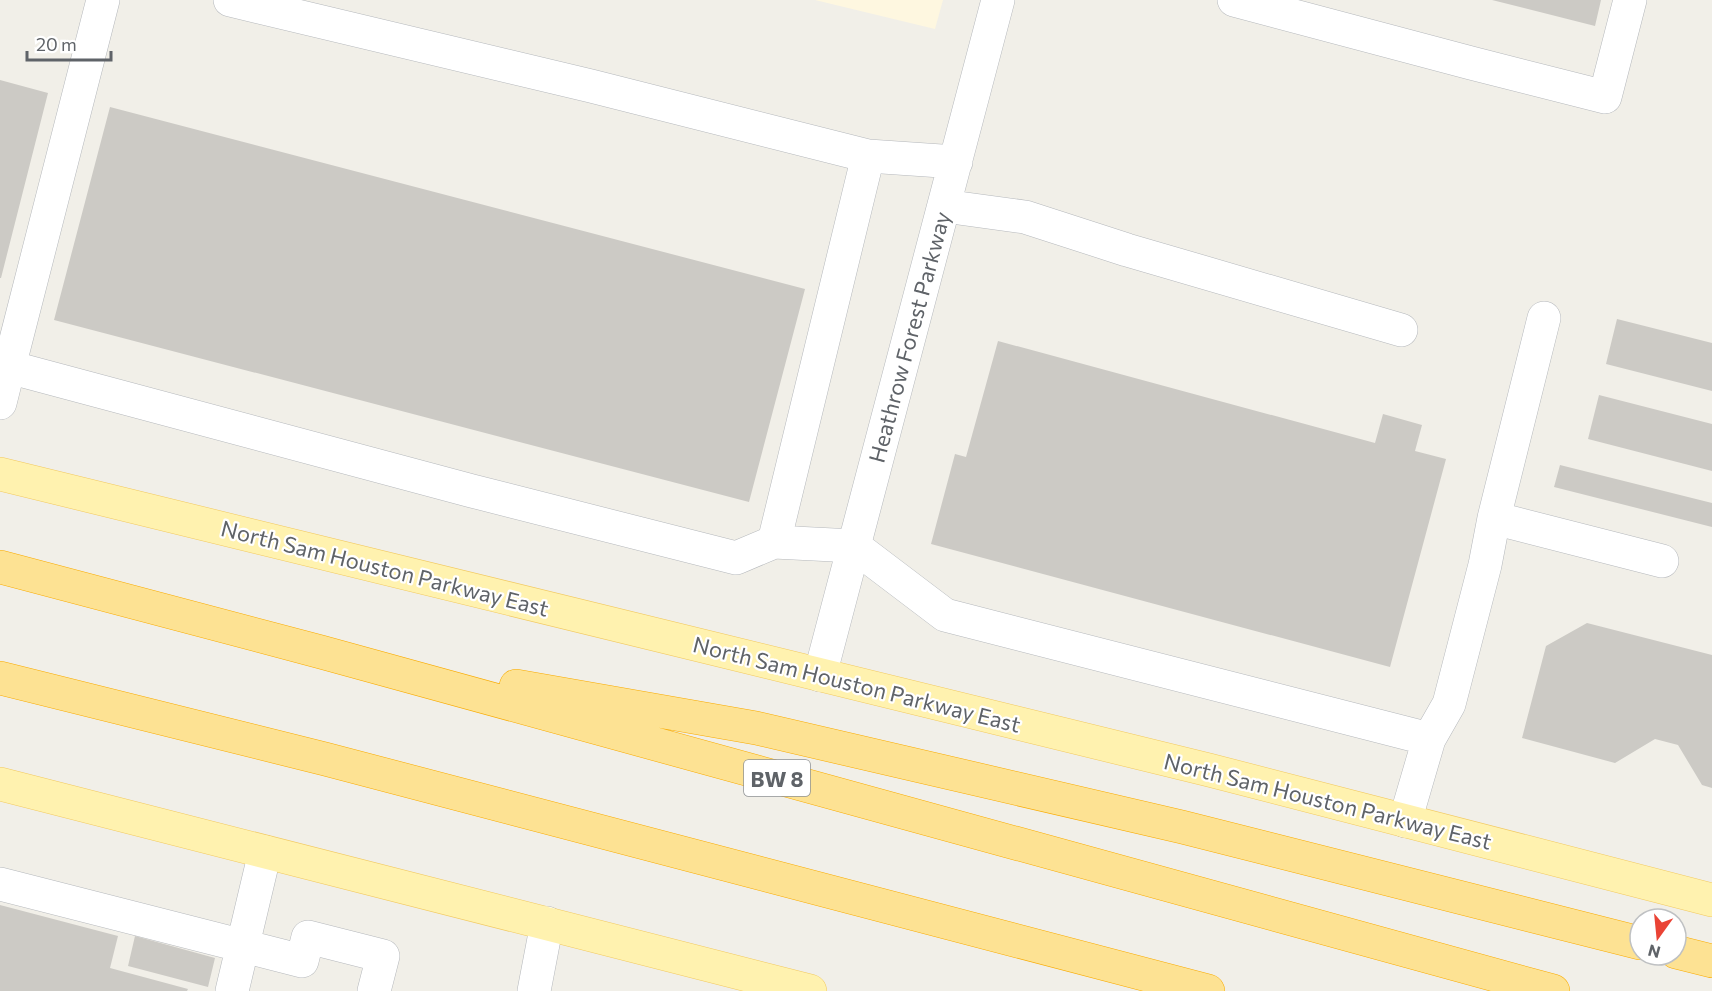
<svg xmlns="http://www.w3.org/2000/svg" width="1712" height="991" font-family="Commissioner,sans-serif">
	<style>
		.commercial { fill: #fef7e0 }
		.building { fill: #cccac5 }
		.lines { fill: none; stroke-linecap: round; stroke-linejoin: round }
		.minor-casing { stroke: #b5b8bc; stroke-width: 34 }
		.major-casing { stroke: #f2c960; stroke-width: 34 }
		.highway-casing { stroke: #f9ab00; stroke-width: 34 }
		.minor { stroke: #fff; stroke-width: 33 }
		.major { stroke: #fff2af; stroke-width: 33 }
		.highway { stroke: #fde293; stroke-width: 33 }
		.labels { text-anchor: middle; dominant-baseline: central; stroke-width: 4.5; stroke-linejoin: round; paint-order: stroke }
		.shield { fill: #fff; stroke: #8f9295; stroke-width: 1.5 }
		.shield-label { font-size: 21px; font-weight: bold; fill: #5f6368 }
		.street-label { font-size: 22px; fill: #5f6368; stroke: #fff }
	</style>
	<rect width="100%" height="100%" fill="#f1efe8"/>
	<path class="commercial" d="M815,0H943L935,29Z"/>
	<path class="building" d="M1492,0H1601L1595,26Z
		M0,80L48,93L1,278H0Z
		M110,107L805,289L749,502L54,320Z
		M1617,319L1712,343V391L1606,364Z
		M998,341L1375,443L1383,414L1422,425L1415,451L1446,459L1390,667L931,544L955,454L966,457Z
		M1599,395L1712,424V471L1588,439Z
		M1560,465L1712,503V527L1554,487Z
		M1587,623L1712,655V788L1702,785L1678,745L1655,739L1615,763L1522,738L1546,646Z
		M0,905L118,936L110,968L188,989L187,991H0Z
		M135,936L215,958L208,987L128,966Z"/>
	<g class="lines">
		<g class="minor-casing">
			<path id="minor" d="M103,0L9,367L472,491L736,558L774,542L868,156L591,86L230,0
				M1234,0L1471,63L1605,97L1630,0
				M868,156L956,162
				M944,206L1025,217L1127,250L1401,330
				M0,365L9,367L0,403
				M1494,518L1662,561
				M774,542L854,546L945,615L1429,739L1405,821
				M820,675L998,0
				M1429,739L1449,704L1485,565L1494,518L1544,318
				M0,884L302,961L308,937L383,956L374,991
				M232,991L265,852
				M534,991L547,923"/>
		</g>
		<g class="major-casing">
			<path id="major" d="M0,474L1209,770L1712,900
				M0,784L810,991"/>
		</g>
		<g class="highway-casing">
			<path id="highway" d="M0,567L321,652L1553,991
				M0,678L325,759L1208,991
				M516,686L756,728L1182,827L1640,943
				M1676,952L1712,961"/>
		</g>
		<use href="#minor" class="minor"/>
		<use href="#major" class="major"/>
		<use href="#highway" class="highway"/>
	</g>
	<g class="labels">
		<rect class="shield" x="744" y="760" width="66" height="36" rx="4.5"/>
		<g class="shield-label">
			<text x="777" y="778">BW 8</text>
		</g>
		<g class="street-label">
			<text transform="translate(909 337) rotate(-75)">Heathrow Forest Parkway</text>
			<text transform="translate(385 568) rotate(14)">North Sam Houston Parkway East</text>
			<text transform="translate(857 684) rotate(14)">North Sam Houston Parkway East</text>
			<text transform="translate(1328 801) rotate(14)">North Sam Houston Parkway East</text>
		</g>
	</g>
	<g transform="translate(1658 937) rotate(195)"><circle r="28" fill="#ffffff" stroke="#bfc1c3" stroke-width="1.5"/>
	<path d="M0-4.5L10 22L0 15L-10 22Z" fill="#ea4335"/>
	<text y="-9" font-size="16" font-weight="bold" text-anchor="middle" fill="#5f6368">N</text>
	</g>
	<path d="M27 51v9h84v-9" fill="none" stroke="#5f6368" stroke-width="3"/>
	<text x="36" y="51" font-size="18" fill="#5f6368" stroke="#ffffff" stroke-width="4.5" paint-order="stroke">20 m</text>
</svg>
